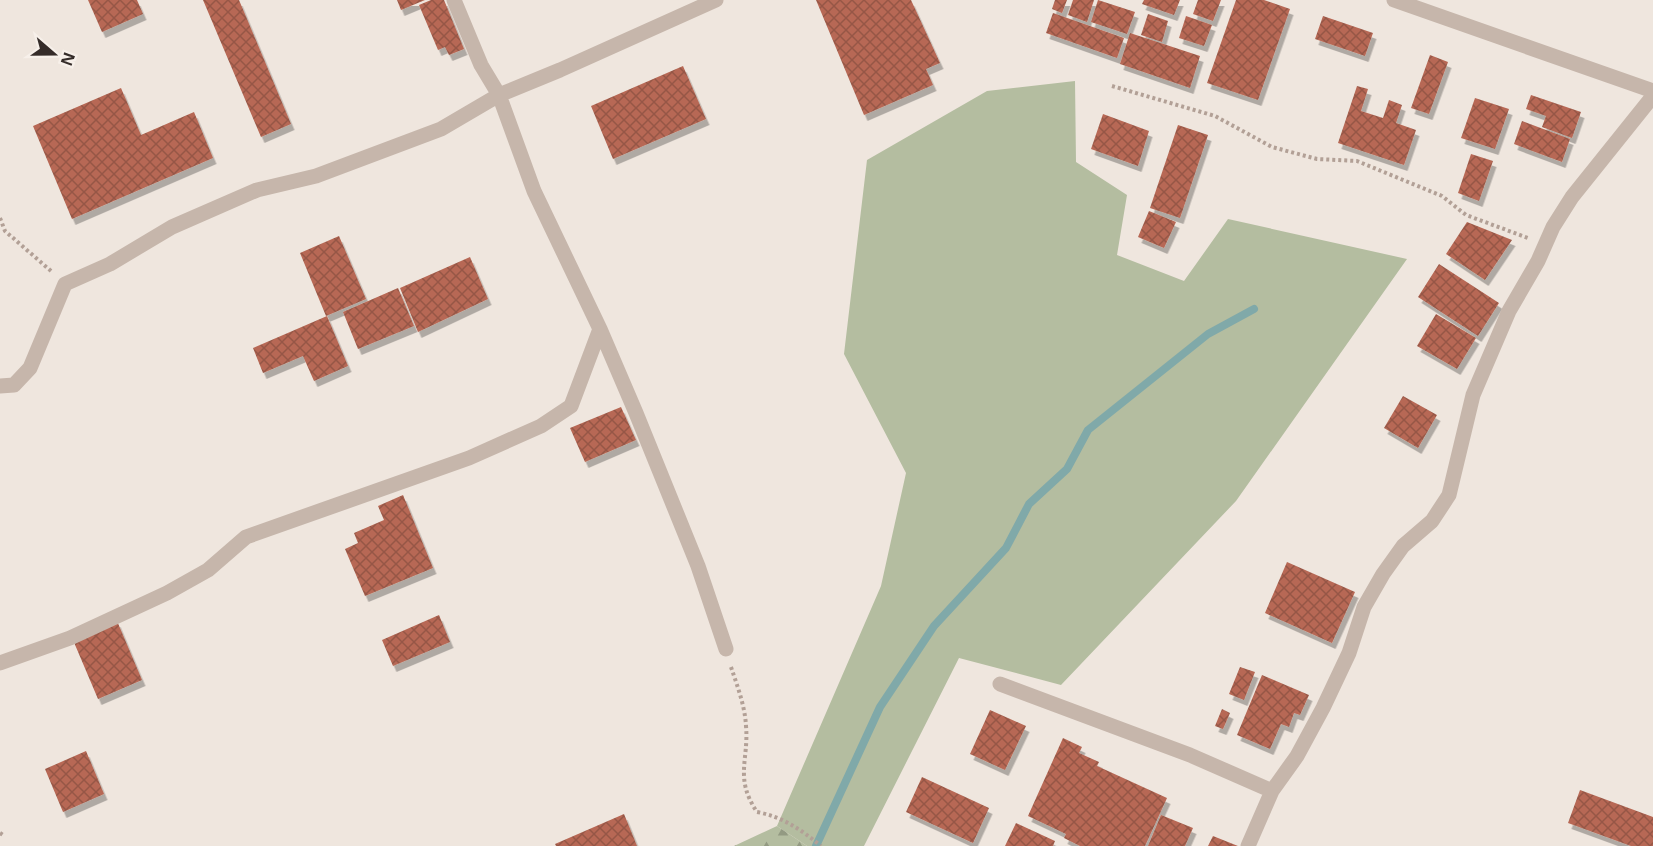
<svg xmlns="http://www.w3.org/2000/svg" width="1653" height="846" font-family="'Noto Sans',sans-serif">
	<style>
		.green { fill: #b4bda0 }
		.forest { fill: url(#forest-firs) }
		.lines { fill: none; stroke-linecap: round; stroke-linejoin: round }
		.stream { stroke: #80a9a9; stroke-width: 8 }
		.building { fill: url(#building-cross-hatch); filter: url(#shadow) }
		.path { stroke: #b2a096; stroke-width: 4; stroke-dasharray: 3 3; stroke-linecap: butt }
		.minor { stroke: #c6b6ab; stroke-width: 15 }
	</style>
	<defs>
		<pattern id="forest-firs" width="22" height="20" patternUnits="userSpaceOnUse" patternTransform="scale(1.5)"><rect width="22" height="20" fill="#b4bda0"/><path d="M5 1l3.5 6h-7zM16 11l3.5 6h-7z" fill="#939a82"/></pattern>
		<pattern id="building-cross-hatch" width="8" height="8" patternUnits="userSpaceOnUse" patternTransform="scale(1.5)"><rect width="8" height="8" fill="#b76854"/><path d="M0 0l8 8M0 8l8-8" fill="none" stroke="#965646"/></pattern>
		<filter id="shadow"><feDropShadow dx="3.5" dy="6" stdDeviation="0" flood-color="#0004"/></filter>
	</defs>
	<rect width="100%" height="100%" fill="#efe6de"/>
	<path class="green" d="M1075,81L1076,162L1127,195L1117,255L1184,281L1228,219L1407,259L1236,501L1061,685L959,658L864,846H807L777,826L881,586L906,473L844,354L867,160L987,91Z"/>
	<path class="forest" d="M777,826L807,846H734Z"/>
	<g class="lines">
		<path class="stream" d="M816,846L880,707L934,626L1006,548L1029,504L1067,469L1088,430L1208,334L1254,309"/>
	</g>
	<path class="building" d="M88,0H137L143,14L102,32Z
		M203,0H239L291,124L261,137Z
		M397,0H425L401,10Z
		M431,0H444L464,49L449,55L445,47L438,50L419,5Z
		M816,0H911L940,63L926,69L933,85L864,115Z
		M1055,0H1067L1062,13L1052,9Z
		M1073,0H1094L1087,22L1068,15Z
		M1098,0L1135,12L1127,34L1091,22Z
		M1144,0H1180L1174,15L1142,4Z
		M1198,0H1221L1213,21L1193,14Z
		M1236,0H1264L1290,9L1258,100L1207,83Z
		M1053,13L1124,38L1117,58L1046,33Z
		M1148,14L1168,21L1162,42L1141,35Z
		M1186,16L1212,25L1204,46L1179,38Z
		M1323,16L1373,33L1365,56L1315,39Z
		M1130,33L1200,56L1190,88L1120,64Z
		M1430,55L1448,62L1429,114L1411,108Z
		M683,66L706,119L613,159L591,106Z
		M1357,86L1368,89L1361,111L1383,118L1389,100L1402,105L1396,123L1416,130L1404,165L1338,143Z
		M121,88L141,135L194,112L213,158L72,219L33,126Z
		M1531,95L1581,112L1572,138L1542,127L1546,116L1526,109Z
		M1475,98L1509,109L1495,149L1461,138Z
		M1103,114L1149,131L1138,166L1091,149Z
		M1522,121L1570,139L1562,162L1514,144Z
		M1178,125L1208,135L1180,218L1150,208Z
		M1471,154L1493,161L1479,201L1458,193Z
		M1149,211L1176,222L1164,248L1138,237Z
		M1467,222L1512,240L1485,280L1446,254Z
		M339,236L366,299L326,316L300,253Z
		M470,257L488,299L418,332L400,288Z
		M1439,264L1499,303L1478,336L1418,297Z
		M398,288L414,326L358,349L343,312Z
		M1436,314L1476,338L1457,369L1417,346Z
		M327,316L348,366L314,381L303,356L263,373L253,348Z
		M1403,396L1437,415L1418,448L1384,428Z
		M621,407L636,440L585,462L570,428Z
		M403,495L433,568L365,596L345,549L358,543L354,533L384,520L378,506Z
		M1287,562L1355,592L1332,643L1265,613Z
		M439,615L450,642L393,666L382,640Z
		M117,621L142,680L98,699L73,640Z
		M1240,667L1255,672L1244,700L1229,694Z
		M1262,675L1309,695L1300,715L1294,713L1289,727L1281,724L1270,749L1237,735Z
		M1222,709L1230,713L1223,729L1215,726Z
		M990,710L1026,726L1005,770L970,754Z
		M1063,738L1082,747L1079,753L1099,762L1097,766L1167,798L1145,846H1080L1064,838L1066,834L1028,816Z
		M86,751L104,794L63,812L45,769Z
		M922,777L989,808L973,843L906,812Z
		M1580,790L1653,817V846H1631L1568,823Z
		M624,814L637,846H556L555,844Z
		M1161,815L1193,828L1185,846H1148Z
		M1016,823L1055,841L1053,846H1005Z
		M1213,836L1238,846H1208Z"/>
	<g class="lines">
		<path class="path" d="M1112,86L1215,116L1272,147L1317,159L1357,161L1442,196L1466,215L1528,238
			M0,218L5,231L51,271
			M731,667C737,685 745,706 746,726C749,760 734,778 757,812C783,817 800,829 821,846
			M0,833L3,835"/>
		<path class="minor" d="M454,0L481,65L499,95L534,191L600,329L636,413L698,566L726,649
			M1394,0L1653,91
			M0,386L14,385L30,368L65,284L110,264L172,227L257,190L316,176L441,129L499,95L560,70L716,0
			M0,663L70,638L167,593L208,570L246,537L469,458L541,426L571,406L600,329
			M1000,684L1190,755L1272,791
			M1248,846L1272,791L1297,756L1323,708L1349,653L1364,607L1383,574L1403,546L1432,521L1449,495L1473,395L1509,311L1538,261L1553,227L1572,197L1653,96"/>
	</g>
	<g transform="translate(54 54) rotate(110)" stroke="#f7f0ea" stroke-width="4.5" paint-order="stroke">
	<path d="M0-4.5L10 22L0 15L-10 22Z" fill="#352c29"/>
	<text y="-9" font-size="16" font-weight="bold" text-anchor="middle" fill="#352c29">N</text>
	</g>
</svg>
